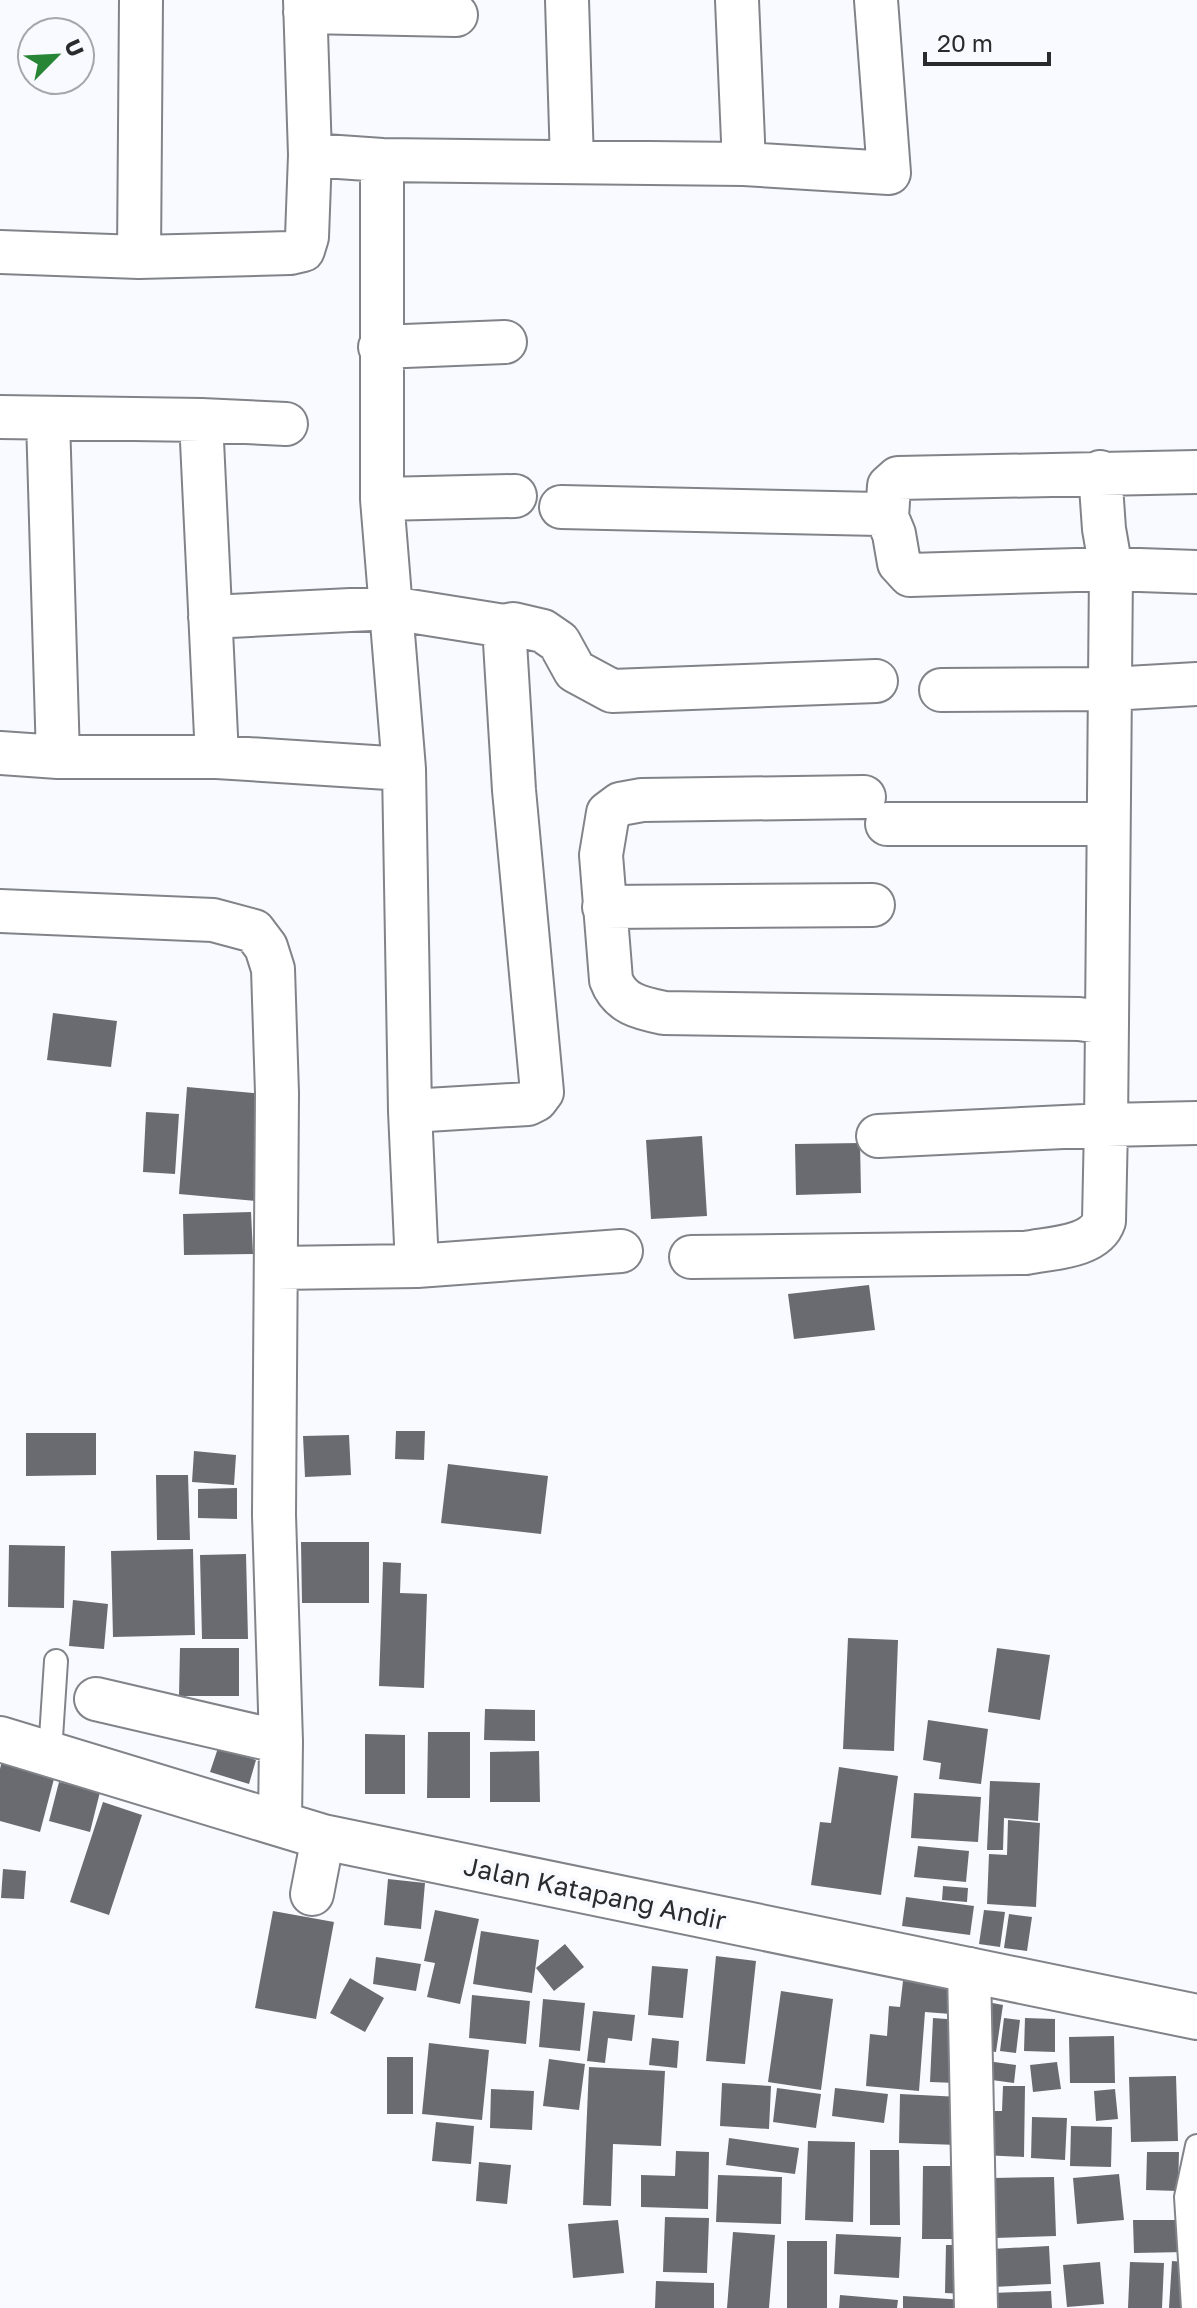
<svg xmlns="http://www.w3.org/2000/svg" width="1197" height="2308" font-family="'Golos Text',sans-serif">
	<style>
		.building { fill: #696b70 }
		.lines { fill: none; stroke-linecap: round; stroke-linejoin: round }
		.lane-casing { stroke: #818388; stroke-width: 26 }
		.street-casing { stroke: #818388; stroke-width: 46 }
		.secondary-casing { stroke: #818388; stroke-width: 48 }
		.lane { stroke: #fff; stroke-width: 22 }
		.street { stroke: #fff; stroke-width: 42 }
		.secondary { stroke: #fff; stroke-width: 44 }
		.labels { text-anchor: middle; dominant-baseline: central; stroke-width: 8; stroke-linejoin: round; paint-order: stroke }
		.street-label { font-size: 26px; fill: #2a2b2d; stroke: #f8faff }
	</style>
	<rect width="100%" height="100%" fill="#f8faff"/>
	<path class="building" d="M53,1013L117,1021L111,1067L47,1060Z
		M187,1087L264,1094L256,1201L179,1194Z
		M146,1112L179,1114L175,1174L143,1172Z
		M702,1136L707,1216L651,1219L646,1140Z
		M860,1143L861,1193L796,1195L795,1144Z
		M251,1212L253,1254L184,1255L183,1214Z
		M869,1285L875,1330L794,1339L788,1294Z
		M396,1431H425L424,1460L395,1459Z
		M26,1433H96V1475L26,1476Z
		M349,1435L351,1475L305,1477L303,1436Z
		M194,1451L236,1455L234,1485L192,1482Z
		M448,1464L548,1476L541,1534L441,1523Z
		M156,1475H188L190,1540H157Z
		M237,1488V1519L198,1518V1489Z
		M301,1542H369V1603H302Z
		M9,1545L65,1546L64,1608L8,1607Z
		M193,1549L195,1635L113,1637L111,1551Z
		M246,1554L248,1639H202L200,1555Z
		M383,1562L401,1563L400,1593L427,1594L424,1688L379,1686Z
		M73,1600L108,1604L104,1649L69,1646Z
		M848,1638L898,1640L894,1751L843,1749Z
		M180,1648H239V1696H179Z
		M997,1648L1050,1655L1040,1720L988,1712Z
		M485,1709L535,1710V1741L484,1740Z
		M928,1720L988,1729L981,1784L939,1779L941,1763L923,1760Z
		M428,1732H470V1798H427Z
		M365,1734L405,1735V1794H365Z
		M218,1748L256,1760L249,1784L210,1772Z
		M539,1751L540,1802H490V1752Z
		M2,1760L55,1775L40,1832L0,1821V1769Z
		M839,1767L898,1776L881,1895L811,1885L820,1822L831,1823Z
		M990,1781L1040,1783L1038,1821L1004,1818L1003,1850H987Z
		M59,1782L100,1792L90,1832L49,1821Z
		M914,1793L981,1797L978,1842L911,1838Z
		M103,1802L142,1815L109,1915L70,1902Z
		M1008,1820L1040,1823L1036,1907L987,1904L989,1854L1007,1855Z
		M918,1846L969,1851L966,1882L914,1877Z
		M3,1869L26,1871L24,1899L1,1898Z
		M388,1879L425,1883L421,1929L384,1925Z
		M943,1886L968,1888L967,1902L942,1900Z
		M906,1897L974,1906L970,1935L902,1926Z
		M435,1910L479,1919L460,2004L427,1997L435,1963L424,1961Z
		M984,1910L1005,1912L1000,1947L979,1944Z
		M273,1911L334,1922L316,2019L255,2008Z
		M1009,1914L1032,1917L1027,1951L1004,1948Z
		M481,1931L539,1940L532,1993L473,1984Z
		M565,1944L584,1967L554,1991L536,1968Z
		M716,1956L756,1961L745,2064L706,2061Z
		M376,1957L421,1964L416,1991L373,1984Z
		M652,1966L688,1969L683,2018L648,2015Z
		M350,1978L384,1998L365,2032L330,2013Z
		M903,1981L953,1985L951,2014L925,2012L919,2091L866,2086L870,2034L887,2036L889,2006L900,2007Z
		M781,1991L833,1999L821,2090L768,2082Z
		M472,1995L530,2001L526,2044L469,2038Z
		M543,1999L585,2003L580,2051L539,2047Z
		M982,2001L1003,2005L996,2052L974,2048Z
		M593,2011L635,2015L632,2041L608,2038L605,2063L587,2061Z
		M933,2018L960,2020L957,2083L930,2082Z
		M1004,2018L1020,2020L1016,2053L1000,2051Z
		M1025,2018L1055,2019V2052L1024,2051Z
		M1114,2036L1115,2083H1070L1069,2037Z
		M652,2038L679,2041L677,2068L649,2065Z
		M429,2043L489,2050L482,2120L422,2114Z
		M387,2057H413V2114H387Z
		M549,2059L585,2064L579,2110L543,2106Z
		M980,2060L1016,2065L1014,2083L977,2078Z
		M1057,2062L1061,2089L1033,2092L1030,2065Z
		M589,2067L665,2071L661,2146L613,2144L611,2206L583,2205Z
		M1176,2076L1178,2141L1131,2142L1129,2077Z
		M722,2083L771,2086L769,2129L720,2126Z
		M1003,2086H1025L1024,2157L982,2155L983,2111H1002Z
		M777,2088L821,2094L816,2128L773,2122Z
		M835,2088L888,2094L884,2123L832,2116Z
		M491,2089L534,2091L532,2130L490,2128Z
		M1115,2089L1118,2119L1096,2121L1094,2091Z
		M900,2094L961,2097L959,2145L899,2143Z
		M1032,2117L1067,2118L1065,2160L1031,2158Z
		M436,2122L474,2126L471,2164L432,2161Z
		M1071,2126L1112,2127L1111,2167L1070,2166Z
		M729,2138L799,2148L795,2174L726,2165Z
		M808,2141L855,2142L853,2222L805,2220Z
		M870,2150H899L900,2225H870Z
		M676,2151L709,2152L708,2209L641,2207V2175L675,2176Z
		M1147,2152H1179L1178,2191L1146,2190Z
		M479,2162L511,2165L507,2204L476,2201Z
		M923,2166H963V2239H922Z
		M1119,2174L1124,2220L1077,2224L1073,2178Z
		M718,2175L782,2177L781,2224L716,2222Z
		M1054,2177L1056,2236L995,2238L993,2178Z
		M665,2217L709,2218L707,2273L663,2272Z
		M618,2220L624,2273L573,2278L568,2224Z
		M1133,2220H1186V2252L1134,2253Z
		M733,2232L775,2235L769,2308H727Z
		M836,2234L901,2237L899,2278L834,2274Z
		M787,2241H827V2308H787Z
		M946,2245H967L966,2294L945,2293Z
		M1049,2246L1051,2284L993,2287L991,2249Z
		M1172,2261L1197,2263V2308H1169Z
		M1100,2262L1104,2304L1067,2307L1063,2265Z
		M1130,2262L1164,2263L1162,2308H1128Z
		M656,2281L714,2283V2308H655Z
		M1051,2291L1052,2308H993L992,2293Z
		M840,2295L898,2300L897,2308H839Z
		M903,2296L965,2300V2308H903Z"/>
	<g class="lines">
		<g class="lane-casing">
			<path id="lane" d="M50,1753L56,1661
				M1193,2308L1186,2197L1197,2146"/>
		</g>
		<g class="street-casing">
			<path id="street" d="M567,0L572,162
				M737,0L744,164
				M305,12L456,15
				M310,155L382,160V499L404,769L410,1111L417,1266
				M382,160L744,164L889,173L876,0
				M0,252L139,257L290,253L303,250L307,237L310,155L305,0
				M139,257L141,0
				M380,347L505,342
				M0,417L201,420L217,757
				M48,419L58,757
				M201,420L286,424
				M1100,472L1104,529L1111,569L1107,1023
				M1197,472L898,478L889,486L887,517L894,534L899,563L910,575L1111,569L1197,572
				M382,499L515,496
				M561,507L879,514L887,517
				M210,617L391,608L504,626L514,790L542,1092L536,1100L528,1104L410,1111
				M504,626L513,624L543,631L559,642L575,671L612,691L876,681
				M941,690L1110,689L1197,684
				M0,753L58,757H217L404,769
				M864,797L642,800L620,804L608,813L601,855L611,980C620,1004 640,1008 664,1013L1079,1019L1107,1023L1106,1125L878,1136
				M887,824H1108
				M604,907L873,905
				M0,911L213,920L254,931L266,947L273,969L277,1093L274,1515L281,1742L280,1822
				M691,1257L1026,1253C1049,1248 1095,1248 1104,1221L1106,1125L1197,1123
				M276,1268L417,1266L621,1251
				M96,1699L281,1742
				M312,1894L323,1837
				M969,1969L976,2308"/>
		</g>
		<g class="secondary-casing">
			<path id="secondary" d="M0,1739L323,1837L1197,2017"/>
		</g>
		<use href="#lane" class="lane"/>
		<use href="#street" class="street"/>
		<use href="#secondary" class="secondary"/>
	</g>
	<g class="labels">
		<g class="street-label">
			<text transform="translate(595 1893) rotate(12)">Jalan Katapang Andir</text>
		</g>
	</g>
	<g transform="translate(56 56) rotate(66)"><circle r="38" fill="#f8faff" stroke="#a6a7ab" stroke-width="2"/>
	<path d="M0-6L14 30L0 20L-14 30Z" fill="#298536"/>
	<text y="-12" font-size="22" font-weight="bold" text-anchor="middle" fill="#2a2b2d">U</text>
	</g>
	<path d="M925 52v12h124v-12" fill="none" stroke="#2a2b2d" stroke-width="4"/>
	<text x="937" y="52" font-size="24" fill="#2a2b2d" stroke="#f8faff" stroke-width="6" paint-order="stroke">20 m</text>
</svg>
